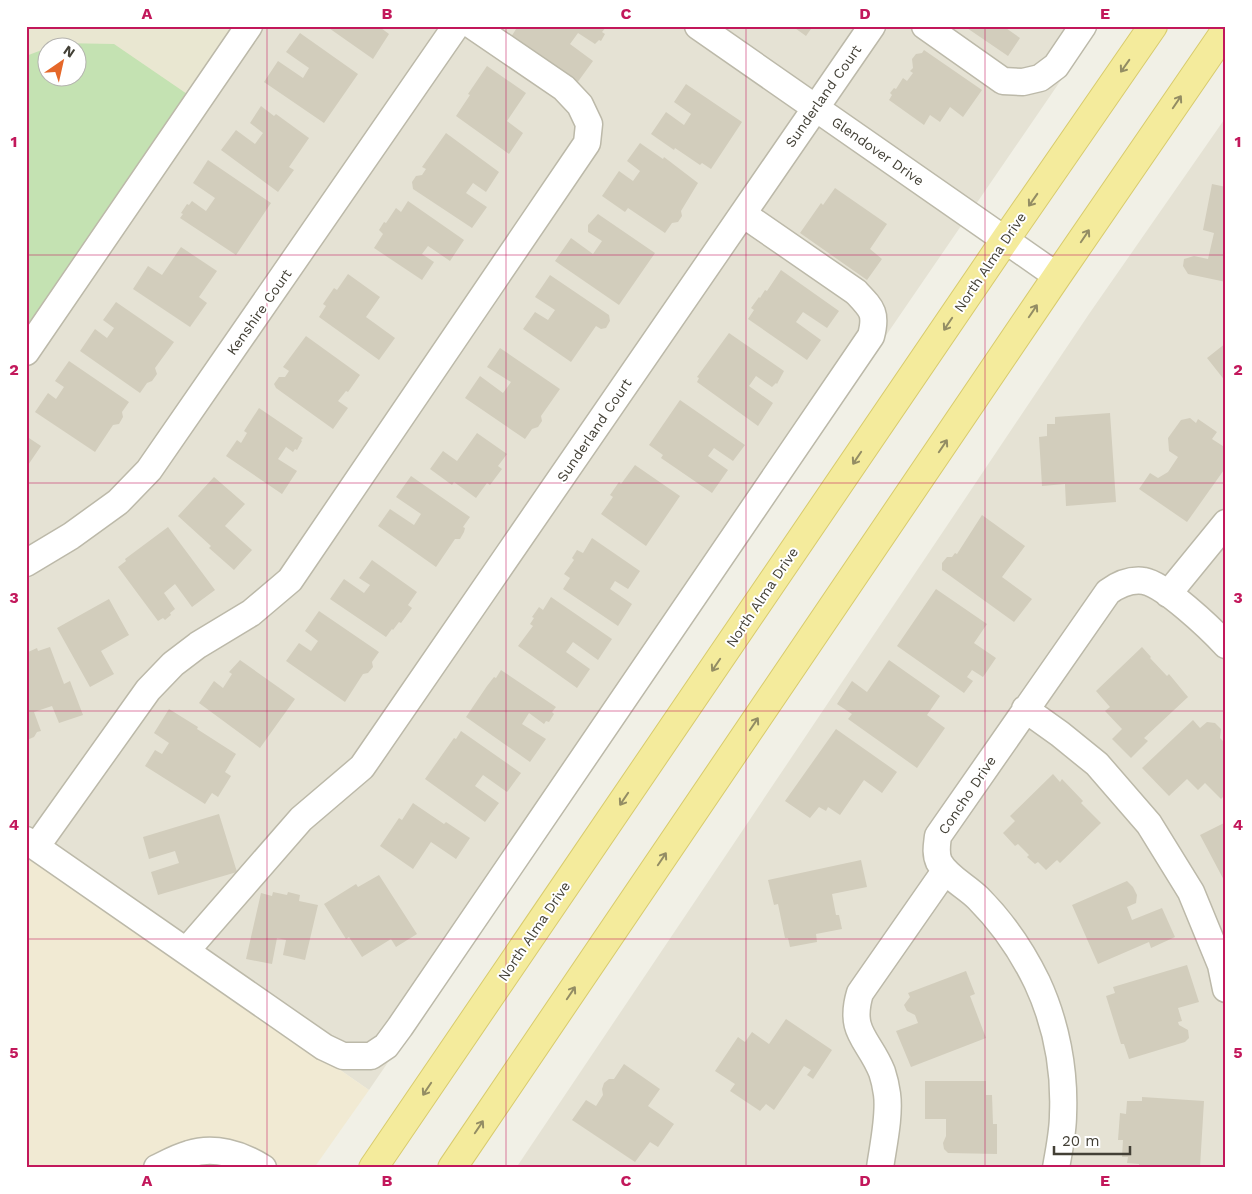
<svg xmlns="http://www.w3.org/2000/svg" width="1252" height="1194" font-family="'Work Sans',sans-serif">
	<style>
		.residential { fill: #e5e2d4 }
		.commercial { fill: #f1ead3 }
		.education { fill: #e9e7d1; fill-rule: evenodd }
		.green { fill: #c4e2b2 }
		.building { fill: #d2cdbc }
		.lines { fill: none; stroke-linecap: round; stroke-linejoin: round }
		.minor-casing { stroke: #bcb9a9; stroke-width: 29 }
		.major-casing { stroke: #d8cb6d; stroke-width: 30 }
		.minor { stroke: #fff; stroke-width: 26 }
		.major { stroke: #f4eb9c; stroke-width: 28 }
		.oneway { stroke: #938d64 }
		.grid { fill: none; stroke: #c2185b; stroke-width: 1; stroke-opacity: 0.55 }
		.labels { text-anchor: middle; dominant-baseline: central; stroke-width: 4; stroke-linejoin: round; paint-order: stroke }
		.street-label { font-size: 14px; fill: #434036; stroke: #fff }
		.neatline { fill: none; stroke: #c2185b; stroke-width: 2 }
		.grid-label { font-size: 16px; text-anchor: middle; font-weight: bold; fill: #c2185b }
	</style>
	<rect width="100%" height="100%" fill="#f1f0e6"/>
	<path class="residential" d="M238,26H1098L369,1090L26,852V335Z
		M1226,117V1168H516L1089,314Z"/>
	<path class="commercial" d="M26,852L369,1090L314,1168H26Z"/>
	<path class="education" d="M26,26H238L26,335ZM48,48H78V78H48Z"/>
	<path class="green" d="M59,43L114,44L190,96L26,335V56L47,48L48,78H78V48L48,47Z"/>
	<path class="building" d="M326,26H383L381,28L389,34L373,59Z
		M518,26H604L606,27L602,32L605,34L601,41L599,40L595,44L578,33L570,44L593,61L577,83L511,37Z
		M792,26H813L806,36Z
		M964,26H1003L1020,38L1008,56Z
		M300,33L358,74L324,123L264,82L278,61L303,78L309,68L286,52Z
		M924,50L982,90L963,117L950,107L940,122L930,115L924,125L889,100L892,95L890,93L894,88L896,89L903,78L907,81L913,73L910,71L913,68L912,59L916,54L922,53Z
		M487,66L526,93L507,121L523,133L509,154L456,116L470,95L468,94Z
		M686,84L742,122L711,169L702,163L700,165L675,148L674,150L651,134L666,112L684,125L691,114L674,102Z
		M261,106L274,116L276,114L309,138L289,167L294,170L278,192L221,150L236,130L255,144L263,133L250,123Z
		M446,133L499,172L486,192L473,183L466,193L487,207L472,228L413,189L412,182L416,176L422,175L426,169L422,167Z
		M640,143L663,159L664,157L698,183L681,211L682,216L678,222L672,223L665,233L628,208L625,212L602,196L619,171L633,181L640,171L627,161Z
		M208,160L271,203L236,255L180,218L183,214L181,213L187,204L189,205L192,201L206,211L215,198L193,183Z
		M1212,184L1226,187V282L1188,274L1183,266L1184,259L1194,256L1208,259L1214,233L1203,230Z
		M835,188L887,224L870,249L882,259L867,280L800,233L821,203L823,205Z
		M408,201L464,240L450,261L428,246L422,254L434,262L422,280L374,248L383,234L379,230L384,222L386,223L396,208L401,212Z
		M598,214L655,253L619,305L555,261L571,238L593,254L602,241L588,232V225Z
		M181,247L217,271L199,297L207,303L190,327L133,289L148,266L162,275Z
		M781,270L839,311L827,328L803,312L796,322L821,340L807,360L748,319L754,310L751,308L759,297L760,298L765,290L767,291Z
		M348,274L380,297L366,317L395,338L379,360L319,317L326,306L323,304L334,288L337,290Z
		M550,275L609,315L610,321L606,328L601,329L596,326L571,362L523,329L535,312L548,320L555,310L535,297Z
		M116,302L174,342L155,368L157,374L152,381L147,383L140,393L80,351L95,329L107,338L114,328L103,320Z
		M729,333L784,371L777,384L776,383L772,387L756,376L749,386L773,403L758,426L697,382L699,378L697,377Z
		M306,336L360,375L348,392L346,391L338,401L348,408L333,429L276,388L274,384L279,377H285L289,371L283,367Z
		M1226,343V382L1207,358Z
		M500,348L560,389L541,416L542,421L538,427L532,429L525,439L465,398L480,376L503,393L511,382L487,367Z
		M69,361L129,402L122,412L123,417L119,424L113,425L95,452L35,412L48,393L56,399L64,387L55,381Z
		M680,400L745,445L733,461L714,448L708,456L728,470L712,493L661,458L663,455L649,445Z
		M259,408L303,438L301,440L302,441L297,450L295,449L293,452L286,447L278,459L297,471L282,494L226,456L237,440L241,443L247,433L244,431Z
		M1110,413L1116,502L1066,506L1065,484L1042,486L1039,437L1047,436V424H1055V417Z
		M1190,418L1196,423L1198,419L1217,432L1212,439L1226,448V467L1187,522L1139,489L1150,473L1158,478L1168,472L1178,457L1169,451L1168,438L1181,420Z
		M477,433L507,454L498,466L502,469L490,485L487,483L476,498L454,482L452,485L430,469L443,451L457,461Z
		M26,436L41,446L26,468Z
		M635,465L680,496L646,546L601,514L613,497L610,495L619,482L621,484Z
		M411,476L470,517L463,527L465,528L464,532L460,539H455L436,567L378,526L390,509L414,525L421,514L396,497Z
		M214,477L245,504L225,526L252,550L234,570L209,548L211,546L178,516Z
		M982,515L1025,546L1002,577L1032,599L1014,622L942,570V563L947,557H952L955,553L957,554Z
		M168,527L215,590L192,607L175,584L164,593L175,609L170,613L171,615L165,620L163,618L158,621L118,567L126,561L125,559Z
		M592,538L640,571L628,589L615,581L610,589L632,604L618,626L563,589L570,578L564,574L574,560L572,558L577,550L583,553Z
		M372,560L417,592L408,605L412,608L401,623L399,622L393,630L392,629L386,637L330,599L344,579L364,593L370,585L359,578Z
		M936,589L987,624L974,643L996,658L983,677L972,670L967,677L973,681L964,693L897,646Z
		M551,597L612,639L598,660L573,642L566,652L590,669L577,688L518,646L533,626L530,624L534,618L532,617L539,607L543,610Z
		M109,599L129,635L101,651L114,674L90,687L57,628Z
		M319,611L379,652L372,662L373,667L368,673L363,674L345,702L286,661L299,643L311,651L318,641L305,631Z
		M50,647L64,684L70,681L83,715L59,723L52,706L34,712L41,731L37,732L34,737L27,740L26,653L37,648L38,651Z
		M1142,647L1151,657L1150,658L1167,676L1169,674L1188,697L1144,738L1148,741L1131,758L1112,739L1122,729L1105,711L1110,707L1096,691Z
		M240,660L295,699L260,748L199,703L214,681L223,688L232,674L229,672Z
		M889,660L940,696L927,715L945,728L917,768L848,719L852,714L837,704L852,681L867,692Z
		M501,670L556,707L552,712L554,714L549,722L546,721L544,724L529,713L522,724L546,739L530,762L466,717L487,686L494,677L496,678Z
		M169,709L198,727L197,729L236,754L225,772L231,776L218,797L212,793L205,804L145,766L155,750L162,754L169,743L154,733Z
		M1193,720L1200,728L1207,722L1215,723L1221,729L1220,738L1224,742L1226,740V794L1221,799L1205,783L1198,790L1187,779L1169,796L1142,768Z
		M836,729L897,772L882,793L864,780L840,815L828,807L826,811L819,807L810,818L785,801Z
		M461,731L521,773L507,792L483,775L475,786L499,803L485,822L425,779L454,738L456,739Z
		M1053,774L1060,782L1062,779L1083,801L1081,803L1101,823L1060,863L1057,860L1046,870L1038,862L1035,864L1027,857L1029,855L1018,844L1015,846L1003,833L1015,821L1010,816Z
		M413,803L444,824L446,822L470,838L456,859L431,842L413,869L380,846L399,818L402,820Z
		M219,814L237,872L158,895L151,872L179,863L175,851L149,859L143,837Z
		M1226,822V884L1200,835Z
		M861,860L867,887L832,894L836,915H839L842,929L816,934L817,942L790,947L788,938H785L778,904L774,905L768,880Z
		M379,875L417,934L396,947L391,939L362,957L349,937L346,939L324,904L356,884L358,887Z
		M1127,881L1133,887L1137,895L1136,903L1127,907L1132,920L1162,908L1175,937L1151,948L1149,942L1098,964L1072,905Z
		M273,892L287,895L288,892L300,895L299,901L318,905L305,960L283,955L286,940L277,938L272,964L246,959L261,893L272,896Z
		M1187,965L1199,1002L1178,1008L1182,1021L1178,1022L1179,1025L1188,1030L1189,1038L1185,1042L1129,1059L1124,1044H1121L1106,996L1115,993L1113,987Z
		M966,971L975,994L970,996L986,1038L911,1067L896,1031L918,1023L915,1015L907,1011L904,1005L910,997L908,993Z
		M786,1019L832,1050L813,1079L807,1075L811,1070L804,1066L774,1110L766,1104L760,1111L730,1091L735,1084L715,1071L738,1037L745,1042L752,1032L769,1044Z
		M624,1064L660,1089L648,1106L674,1124L658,1147L650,1142L635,1162L572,1120L586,1100L596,1106L603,1095L602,1089L604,1083L609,1079H614Z
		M925,1081H986V1095H992L993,1124H997V1154L948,1153L944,1149L943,1143L946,1136V1119H925Z
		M1142,1097L1204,1101L1200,1167L1139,1168V1164L1127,1163L1128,1157H1122L1123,1140H1118L1120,1113L1126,1114L1127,1101H1142Z"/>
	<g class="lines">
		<g class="minor-casing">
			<path id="minor" d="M698,26L1057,276
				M925,26L1003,81L1023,82L1040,78L1056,66L1083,26
				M26,352L249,26
				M26,563L71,536L118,502L149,470L456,26
				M1168,594L1226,523
				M1025,709L1060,734L1097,764L1149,824L1191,892L1221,965L1226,989
				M26,840L324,1047L343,1056H371L386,1046L400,1027L871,336C877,313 872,309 856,292L743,214
				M36,847L148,690L173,664L198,645L251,613L290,580L587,143L589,124L580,105L564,88L473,26
				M186,951L301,819L362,767L872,26
				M157,1168C167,1163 178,1157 189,1154C214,1146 241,1154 263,1168
				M880,1168C883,1146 890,1116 887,1094C886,1087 884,1078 882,1072C869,1039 848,1033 860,993L945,871
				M1056,1168C1059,1150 1063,1132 1063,1115C1065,1070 1056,1023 1037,982C1022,951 1002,922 978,898C966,886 947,877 939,862C935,853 937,845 938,836L1108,592C1119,584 1130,579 1144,581C1165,585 1210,628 1226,645"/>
		</g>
		<g class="major-casing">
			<path id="major" d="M373,1168L1005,240L1153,26
				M452,1168L1057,276L1226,30"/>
		</g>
		<use href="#minor" class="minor"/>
		<use href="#major" class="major"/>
	</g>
	<defs><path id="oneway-shaft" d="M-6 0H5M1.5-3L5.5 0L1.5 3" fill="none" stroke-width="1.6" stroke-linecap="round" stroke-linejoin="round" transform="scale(1.25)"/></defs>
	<g class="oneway">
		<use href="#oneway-shaft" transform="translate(1125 66) rotate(125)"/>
		<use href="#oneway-shaft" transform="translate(1177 102) rotate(-56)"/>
		<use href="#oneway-shaft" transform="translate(1033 200) rotate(125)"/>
		<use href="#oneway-shaft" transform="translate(1085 236) rotate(-56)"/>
		<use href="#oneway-shaft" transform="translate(1033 311) rotate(-56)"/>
		<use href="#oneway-shaft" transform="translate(948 324) rotate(124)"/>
		<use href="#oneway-shaft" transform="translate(943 446) rotate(-56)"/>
		<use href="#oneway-shaft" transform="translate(857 458) rotate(124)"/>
		<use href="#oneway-shaft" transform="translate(716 665) rotate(124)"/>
		<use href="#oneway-shaft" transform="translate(754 724) rotate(-56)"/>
		<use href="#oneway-shaft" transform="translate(624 799) rotate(124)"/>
		<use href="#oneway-shaft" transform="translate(662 859) rotate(-56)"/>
		<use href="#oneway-shaft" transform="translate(571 993) rotate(-56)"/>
		<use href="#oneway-shaft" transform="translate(427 1089) rotate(124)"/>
		<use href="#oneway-shaft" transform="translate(479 1127) rotate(-56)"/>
	</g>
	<path class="grid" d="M267,26V1168M506,26V1168M746,26V1168M985,26V1168M26,255H1226M26,483H1226M26,711H1226M26,939H1226"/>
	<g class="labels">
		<g class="street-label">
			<text transform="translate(823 96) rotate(-55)">Sunderland Court</text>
			<text transform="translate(878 151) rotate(35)">Glendover Drive</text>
			<text transform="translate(990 262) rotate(-56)">North Alma Drive</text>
			<text transform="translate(259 312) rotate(-55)">Kenshire Court</text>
			<text transform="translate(594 430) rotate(-56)">Sunderland Court</text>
			<text transform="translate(762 597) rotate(-56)">North Alma Drive</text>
			<text transform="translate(967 795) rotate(-56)">Concho Drive</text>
			<text transform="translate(534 931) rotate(-56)">North Alma Drive</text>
		</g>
	</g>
	<rect width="1252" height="1194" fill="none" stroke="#ffffff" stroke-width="55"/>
	<g transform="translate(62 62) rotate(34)"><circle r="24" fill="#ffffff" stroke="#b4b3af"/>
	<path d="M0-4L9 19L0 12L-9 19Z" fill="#e56729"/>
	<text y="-8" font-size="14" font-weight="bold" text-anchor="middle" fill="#434036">N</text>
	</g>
	<path d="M1054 1146v8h76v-8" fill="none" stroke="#434036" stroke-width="2.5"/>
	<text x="1062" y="1146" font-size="15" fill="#434036" stroke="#ffffff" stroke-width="4" paint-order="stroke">20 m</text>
	<rect x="28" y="28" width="1196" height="1138" class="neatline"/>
	<g class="grid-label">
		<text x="147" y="19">A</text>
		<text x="387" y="19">B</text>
		<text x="626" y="19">C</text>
		<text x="865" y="19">D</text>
		<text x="1105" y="19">E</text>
		<text x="14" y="147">1</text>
		<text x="1238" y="147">1</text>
		<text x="14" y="375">2</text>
		<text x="1238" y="375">2</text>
		<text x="14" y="603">3</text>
		<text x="1238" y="603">3</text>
		<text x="14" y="830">4</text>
		<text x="1238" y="830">4</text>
		<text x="14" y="1058">5</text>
		<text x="1238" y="1058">5</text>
		<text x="147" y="1186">A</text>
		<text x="387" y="1186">B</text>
		<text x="626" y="1186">C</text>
		<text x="865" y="1186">D</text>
		<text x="1105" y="1186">E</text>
	</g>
</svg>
